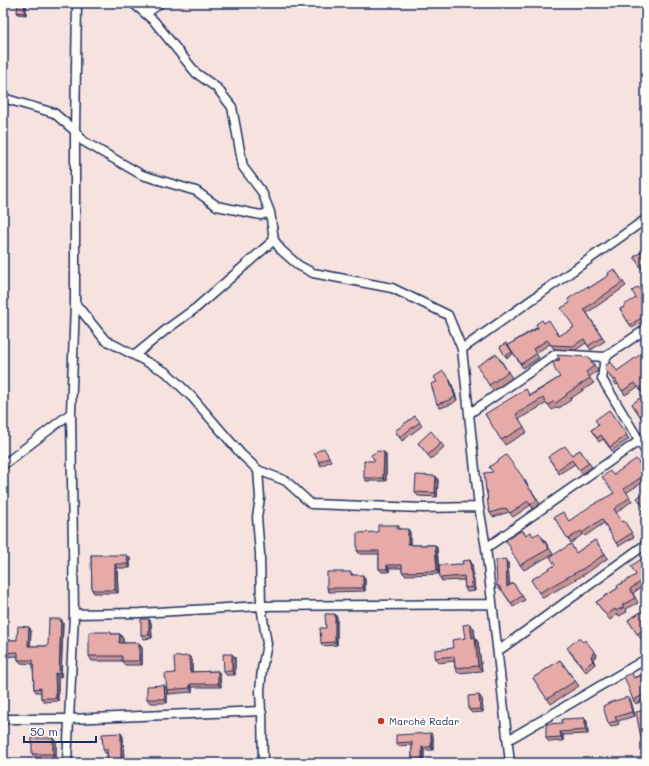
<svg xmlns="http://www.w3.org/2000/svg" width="649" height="766" font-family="Mali,sans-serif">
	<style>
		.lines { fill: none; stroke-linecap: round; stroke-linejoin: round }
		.street-casing { stroke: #1b2f5e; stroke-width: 11 }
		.street { stroke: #fdfcf7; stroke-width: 8 }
		.wall { fill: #c69291; stroke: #1b2f5e }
		.shaded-wall { fill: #a17776; stroke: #1b2f5e }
		.building { fill: #e6aaa9; stroke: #1b2f5e }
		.poi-dot { fill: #c8321e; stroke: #fdfcf7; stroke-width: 1.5 }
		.labels { text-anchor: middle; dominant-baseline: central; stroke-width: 4; stroke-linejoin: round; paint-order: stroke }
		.poi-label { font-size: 10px; fill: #1b2f5e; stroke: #fdfcf7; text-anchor: start }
	</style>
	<rect width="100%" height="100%" fill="#f6e3e0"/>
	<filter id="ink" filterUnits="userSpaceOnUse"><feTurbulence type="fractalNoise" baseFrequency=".025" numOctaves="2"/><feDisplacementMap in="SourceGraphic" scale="8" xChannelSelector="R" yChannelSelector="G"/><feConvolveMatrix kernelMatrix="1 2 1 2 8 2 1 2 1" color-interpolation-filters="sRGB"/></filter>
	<g filter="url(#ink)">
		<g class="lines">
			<g class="street-casing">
				<path id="street" d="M133,3L154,21L196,73L217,88L232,107L243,167L262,192L270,212L274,240L196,308L167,329L135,355
					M146,14L160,3
					M3,98L54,113L75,131L83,141L142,175L196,191L217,206L261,215L270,212
					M274,240L281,250L298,265L313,273L392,288L448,315L462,349L479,507L486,548L510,763
					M75,303L105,340L166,372L192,397L241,454L258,470L286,481L311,504L423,508L479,507
					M462,349L646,219
					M605,357L602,379L646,452
					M470,413L556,354L605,357L646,329
					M3,465L71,413
					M258,470L260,498L257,517L260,554L261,606L267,644L262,669L260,691L261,711
					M486,548L646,436
					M74,614L140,613L261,606L492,604
					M498,651L646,544
					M3,719H69L261,711L262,713L263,763
					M508,740L646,659
					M67,763L74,614L71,413L75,303V131L77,3"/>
			</g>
			<use href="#street" class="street"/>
		</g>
		<path class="wall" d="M26,4V15L18,14L17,12Z
			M646,244V271L644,272L634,257L644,250Z
			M614,269L626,286L587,313L605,341L591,350L586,343L576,350L554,349L550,344L536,353L539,358L523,368L508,345L544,323L560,336L574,327L570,303L589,288L609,275Z
			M646,298V320L632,328L620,309Z
			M506,343L513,354L507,358L500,347Z
			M646,352V418L643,420L632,404L644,395L638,387L625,395L618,384L616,385L605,369L617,371Z
			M589,357L598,371L589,377L594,383L570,399L571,400L559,408L557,407L552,410L547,403L519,419L527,432L505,445L485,414L530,395L560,377Z
			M500,359L512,378L493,391L489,385Z
			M451,382L457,400L452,404L440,408L437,404Z
			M609,410L629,439L612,451L603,439L599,442L591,430L599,425Z
			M415,416L422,426L402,441L395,431Z
			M418,443H441L444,447L431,459Z
			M580,450L592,467L582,474L575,464L559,474L548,457L572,455Z
			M326,452L331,461L321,466L319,462Z
			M384,452L386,455V481H366L364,478L375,461Z
			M646,473V480L626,493L632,501L616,513L622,522L624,521L634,537L619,546L604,523L585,536L583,534L571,543L554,517L569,521L614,493L613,475Z
			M438,480L437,497L418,496L415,492Z
			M525,480L530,490H531L534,494L540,504L533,509L531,505L513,517L509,512L493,517L490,513L487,493L486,490Z
			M398,525L400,529L410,532V544H412L413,545H435L437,548L439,574L405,575L402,572V568H389V572H382L379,569V554H360L357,551L378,532Z
			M522,530L526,535L543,538L553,554L524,570L520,565L511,549Z
			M595,540L608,558L587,573L543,598L539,593L576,553Z
			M91,555L130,558V568H117L118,593H94L92,590Z
			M646,556V584L633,593L638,603L626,609L627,612L619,616L618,614L610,620L596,602L618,588L636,575Z
			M506,559L508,563L509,585L513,583L525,600L513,607L502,590H500L497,586Z
			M472,564L475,591L467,592L465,588L464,580L442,581L440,578Z
			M351,572L353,575L365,579V591L329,592L327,588Z
			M646,609V636L641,639L628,620Z
			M337,617V645L323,646L321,643Z
			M61,619L63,623L61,677H58V701L44,702L41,698V692H36L34,689L33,664L21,663L18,660V656L3,657V640H17L29,627L31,631L30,646H48Z
			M149,619L151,623L152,638L144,639L141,635Z
			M470,624L474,628L475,638L478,642L482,671L458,673L455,668L454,661L439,663L435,658L453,648L465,638Z
			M112,634H120L123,639V643H139L142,648V665H125L122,661H92L89,656Z
			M583,642L594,651L597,655L593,660L595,664L586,672L569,651Z
			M232,654L235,657V675H226L224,671Z
			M189,656L192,660V672L218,671L220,675L221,687H192V692L169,694L167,691V703H150L147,699L166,688L175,673Z
			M560,660L579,686L551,704L533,678Z
			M646,674V699L636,704L633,700L635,677Z
			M628,697L631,701L635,716L618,721L619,724L611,727L608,723Z
			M482,699L483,712L472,713L469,710Z
			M646,710V748L642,743Z
			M585,718L587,722L588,734L563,735V741L549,742L546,738L562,723Z
			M121,733L123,737L124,763H108L107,753H105L103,749Z
			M433,736V750H424V763H413L412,762V745L398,746L396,743Z
			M56,742V757H35L32,754Z"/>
		<path class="shaded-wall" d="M25,3L26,4V15L24,13Z
			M449,378L451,382L457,400L455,397Z
			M384,452L386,455V481L383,478Z
			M436,476L438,480L437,497L435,493Z
			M408,529L410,532V547L408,544Z
			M435,545L437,548L439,574L437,571Z
			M127,555L130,558V568L128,564Z
			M506,559L508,563L510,590L507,587Z
			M470,560L472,564L475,591L472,587Z
			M115,564L117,568L118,593L115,590Z
			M387,565L389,568V572L387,569Z
			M363,575L365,579V591L363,588Z
			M335,614L337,617V645L335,642Z
			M61,619L63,623L61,677L59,674Z
			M149,619L151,623L152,638L149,635Z
			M470,624L474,628L475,638L478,642L482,671L478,666L472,638Z
			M29,627L31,631L30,649L28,646Z
			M120,634L123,639V648L119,643Z
			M139,643L142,648V665L139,661Z
			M594,651L597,655L593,660L595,664L591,657Z
			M232,654L235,657V675L232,671Z
			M189,656L192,660V676L190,672Z
			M218,671L220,675L221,687L218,684Z
			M55,673L58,677V701L56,698Z
			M190,684L192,687V692L190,688Z
			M164,685L167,689V703L165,699Z
			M479,695L482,699L483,712L480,709Z
			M628,697L631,701L635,716L632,712Z
			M585,718L587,722L588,734L585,730Z
			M560,732L563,735V741L561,737Z
			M121,733L123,737L124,763H122L121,762Z
			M431,733L433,736V750L431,747Z
			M53,738L56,742V757L53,754Z
			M422,747L424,750V763H423L422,762Z"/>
		<path class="building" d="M18,3H25L24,13L17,12Z
			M646,244V265L641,268L634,257L644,250L642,247Z
			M614,269L623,282L584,309L602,337L588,346L584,339L573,346L551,345L547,340L533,349L536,354L521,364L508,345L538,328L536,324L542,320L544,323L549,320L559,336L574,327L561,308L570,303L568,299L588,286L589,288L609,275L608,273Z
			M638,287L646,298V315L630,325L620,309L624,307V305L636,298L632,291Z
			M506,343L512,352L505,356L500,347Z
			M646,352V383L645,384L646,386V412L640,416L632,404L644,395L635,383L622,391L615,379L613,380L605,369L606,365L611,362L617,371L638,356Z
			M496,354L508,372L489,385L477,366Z
			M557,355L589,357L594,366L586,372L590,378L566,394L567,395L556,403L553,402L548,405L543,398L516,414L524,427L501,440L485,414L526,389L530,396L560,377L555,370L553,361L560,360Z
			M443,371L449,378L455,397L450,400L437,404L431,384L437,382L434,377Z
			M609,410L627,435L610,447L601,435L597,438L591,430L599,425L595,420Z
			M415,416L420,422L400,437L395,431Z
			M646,418V427L642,421Z
			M431,431L441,443L428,455L418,443Z
			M565,446L572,455L580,450L589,463L579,470L572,460L557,470L548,457Z
			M324,448L329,457L319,462L314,453Z
			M378,451L384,452L383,478H364V461H375L371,455Z
			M506,455L522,476L530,490H531L537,500L530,505L528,501L510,513L506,508L490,513L488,506L487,490H486L484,473L493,472L489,467Z
			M636,459L646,473V474L624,489L630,497L614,509L622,522L624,521L632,533L616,543L602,519L582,533L581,531L568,539L554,517L563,512L569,521L589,507L614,493L602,477L610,471L613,475Z
			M416,475L436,476L435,493L415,492Z
			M646,491V510L637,498Z
			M378,525H398L397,529H408V544H412V545H435L437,571L402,572V565H387V569H379V551H357V533L378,532Z
			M522,530L525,535L531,532L533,536L539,533L549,549L520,565L510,549H511L506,540Z
			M595,540L605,554L584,568L539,593L531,580L555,565L550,557L571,544L576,553Z
			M91,555H127L128,564H115V590H92Z
			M646,556V579V578L630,589L635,598L622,605L624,607L616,611L615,609L606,615L596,602L618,588L617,586L636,575L631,566Z
			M506,559L507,587L513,583L522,596L511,603L499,586H497L496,560Z
			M470,560L472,587L465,588L464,576L440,578L439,565L463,564L462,561Z
			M327,572H351V575H363V588H327Z
			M646,609V628L637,634L628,620Z
			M325,614H335V642L321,643L320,628H326Z
			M49,619H61L59,674L55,673L56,698H41V688L34,689L33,660H18V652L3,653V640H17L18,626L29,627L28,646H48Z
			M141,619H149V635H141Z
			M470,624L472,638L475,637L478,666L455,668L454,656L435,658V650L453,648L452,640L465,638L463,625Z
			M89,632H111V634H120L119,643H139V661H122V656H89Z
			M579,638L583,642L585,640L594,651L591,657L593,661L584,668L567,648Z
			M223,654H232V671H224Z
			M189,656L190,672L218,671V684H190V688L167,690L165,674L175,673L174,657Z
			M560,660L575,681L547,699L533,678Z
			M632,673L634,678L646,674V694L633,700L624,676Z
			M164,685L165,699H147V686Z
			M479,695L480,709L469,710L468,696Z
			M628,697L632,712L615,717L617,721L608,723L603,706L611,702Z
			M646,710V741L642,743L636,712Z
			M585,718V730L560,732L561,737L546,738V724L562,723V719Z
			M121,733V762H123V763H108L107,749H103L102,734Z
			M431,733V747H422V762H412V742L396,743V735Z
			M32,738H53V754H32Z
			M306,762H322V763H306Z"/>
	</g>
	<circle class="poi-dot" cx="381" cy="721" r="4"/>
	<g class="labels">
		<g class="poi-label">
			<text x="389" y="721">Marché Radar</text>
		</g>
	</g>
	<rect width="649" height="766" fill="none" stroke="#fdfcf7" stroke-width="16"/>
	<rect x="8" y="8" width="633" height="750" fill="none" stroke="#1b2f5e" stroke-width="1.5" filter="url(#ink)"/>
	<path d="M24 736v6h72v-6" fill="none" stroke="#1b2f5e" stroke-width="2"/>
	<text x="30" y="736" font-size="12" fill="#1b2f5e" stroke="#fdfcf7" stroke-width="3" paint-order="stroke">50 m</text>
</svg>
